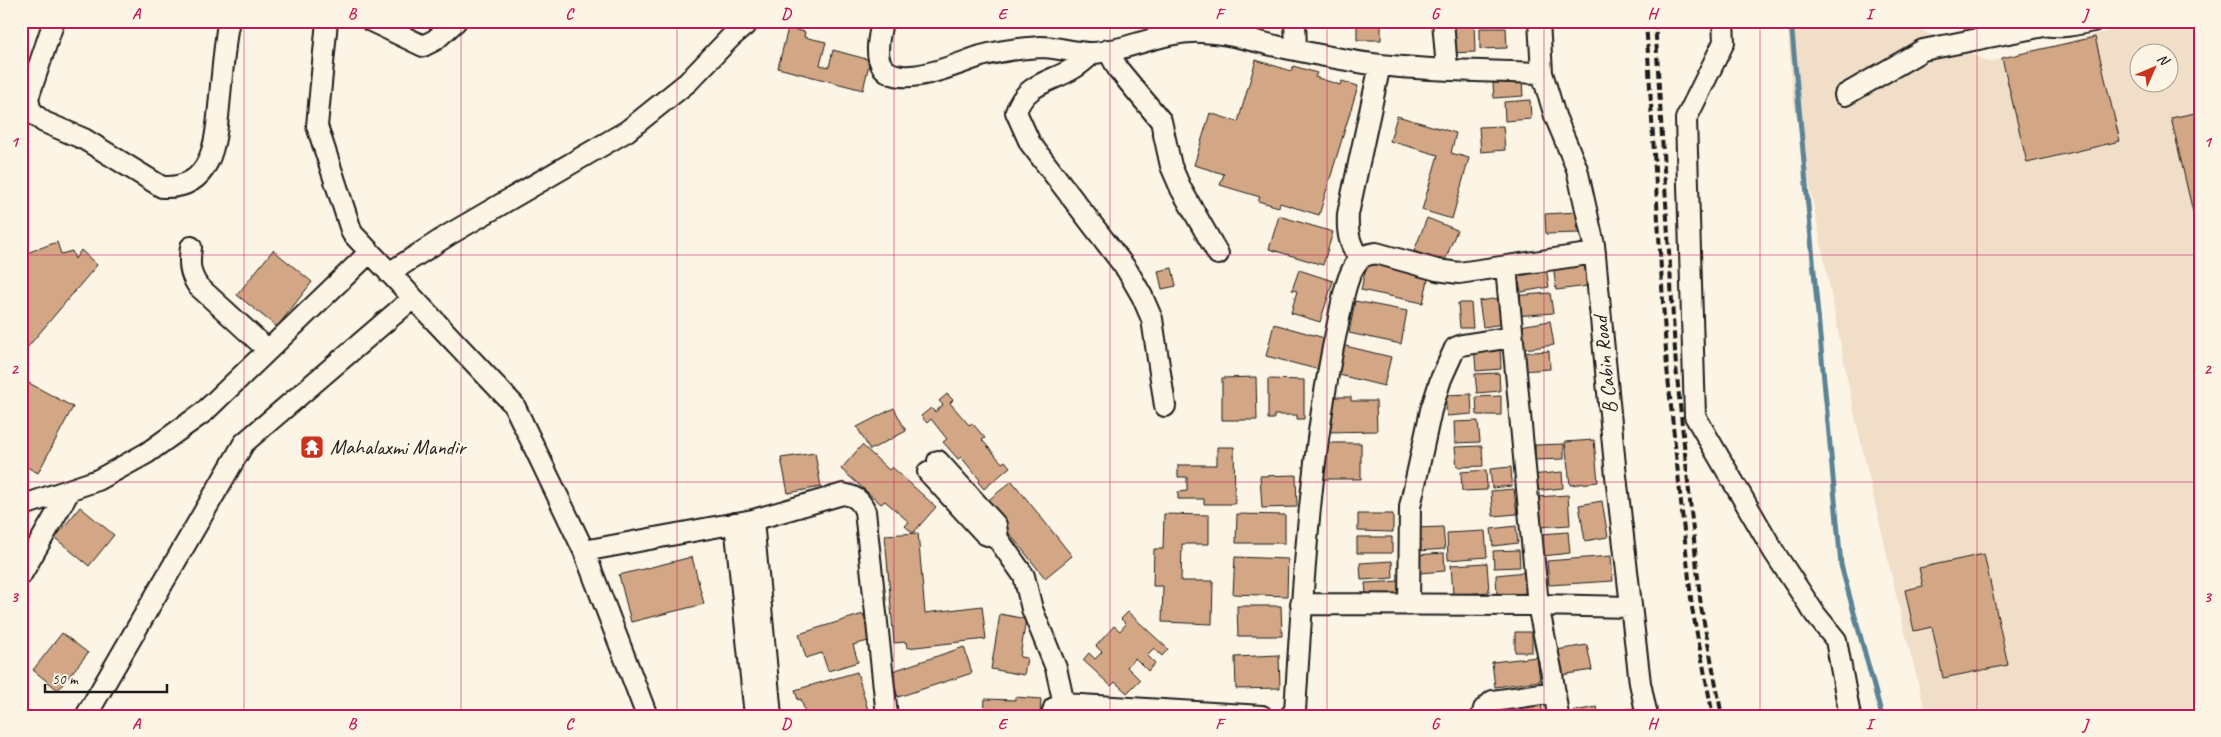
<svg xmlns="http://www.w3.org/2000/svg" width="2221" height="737" font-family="Caveat,sans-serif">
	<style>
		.built { fill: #f0dec8; fill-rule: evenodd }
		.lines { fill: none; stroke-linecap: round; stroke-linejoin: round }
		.stream { stroke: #5a8395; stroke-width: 5 }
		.building { fill: #d3a785; stroke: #1c1c1c }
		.minor-casing { stroke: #1c1c1c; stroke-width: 24 }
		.minor { stroke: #fcf5e5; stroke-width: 20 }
		.rail { stroke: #1c1c1c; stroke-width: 4; stroke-dasharray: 8 4; stroke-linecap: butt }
		.grid { fill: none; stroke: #c2185b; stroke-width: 1; stroke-opacity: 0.55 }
		.labels { text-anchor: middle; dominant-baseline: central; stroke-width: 4.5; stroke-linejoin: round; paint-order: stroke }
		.street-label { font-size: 21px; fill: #1c1c1c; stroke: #fcf5e5 }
		.poi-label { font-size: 21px; fill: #1c1c1c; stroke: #fcf5e5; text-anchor: start }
		.neatline { fill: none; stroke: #c2185b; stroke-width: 2 }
		.grid-label { font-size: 16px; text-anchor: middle; font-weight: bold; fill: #c2185b }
	</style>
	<rect width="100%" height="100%" fill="#fcf5e5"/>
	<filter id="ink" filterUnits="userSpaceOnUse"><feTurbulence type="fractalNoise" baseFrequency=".02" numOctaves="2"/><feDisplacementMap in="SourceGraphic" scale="10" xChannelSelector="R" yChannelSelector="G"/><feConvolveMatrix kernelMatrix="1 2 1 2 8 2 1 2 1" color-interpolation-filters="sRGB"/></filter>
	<g filter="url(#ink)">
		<path class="built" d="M1787,21H1902L1989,62L2148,21H2200V716H1927L1904,629L1853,408L1793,99ZM2138,52H2168V82H2138Z"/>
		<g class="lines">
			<path class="stream" d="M1791,21L1841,565L1882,716"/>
		</g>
		<path class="building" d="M1260,21H1279V24L1259,23Z
			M1357,21H1381V40H1357Z
			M1448,21H1474L1475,52L1450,53Z
			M1482,21H1512V22L1482,23Z
			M788,28L805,32L804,37L826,42L820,65L829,67L833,50L870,60L863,90L778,68Z
			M1480,28H1506L1507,48L1480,49Z
			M2095,37L2120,141L2027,163L2002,58Z
			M1256,60L1291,71L1293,66L1317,73L1315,77L1340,85L1342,81L1358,86L1319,215L1280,203L1279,207L1258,201L1260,197L1220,185L1224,174L1194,165L1210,113L1238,122Z
			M1522,81L1523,96L1494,98L1493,83Z
			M1530,100L1531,119L1505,121L1504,102Z
			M2200,112V242L2171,118Z
			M1397,116L1456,133L1451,153L1469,158L1452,219L1422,210L1438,155L1390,141Z
			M1503,126L1505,150L1481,152L1479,127Z
			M1577,212L1578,233L1546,234L1545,214Z
			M1279,216L1333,232L1323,265L1269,249Z
			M1427,218L1457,230L1444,263L1414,251Z
			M57,242L61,254L72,251L75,259L81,250L97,265L21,355V255Z
			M273,250L312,282L277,327L237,295Z
			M1584,259L1588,286L1556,290L1553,262Z
			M1367,262L1429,275L1423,303L1361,290Z
			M1546,267L1549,287L1521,292L1517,271Z
			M1172,268L1176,286L1162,289L1158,271Z
			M1299,270L1333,281L1320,322L1291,313L1297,291L1292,290Z
			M1550,293L1553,313L1515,316L1513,296Z
			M1500,298L1503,324L1483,327L1479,301Z
			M1355,301L1407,311L1401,344L1349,333Z
			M1458,303H1471L1473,328H1460Z
			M1550,321L1554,345L1524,349L1520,326Z
			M1274,324L1328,339L1320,370L1266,356Z
			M1337,344L1391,357L1384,386L1331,373Z
			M1500,344L1501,369L1476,371L1474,345Z
			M1549,351L1550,369L1521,371L1520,353Z
			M1499,373L1500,391L1477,393L1475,374Z
			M1256,377L1257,420H1222V378Z
			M1268,379L1304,380V419H1297V415H1274V419H1268Z
			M29,383L73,407L38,473L21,464V398Z
			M947,394L953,400L950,403L969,425L972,423L985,438L982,440L1002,463L1005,461L1010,467L984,489L978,482L980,480L961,457L958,459L943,442L947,439L931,419L927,423L921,416L931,408L935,412L943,405L939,401Z
			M1471,394L1472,414L1447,416L1445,395Z
			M1501,396V415H1477L1476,397Z
			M1327,397H1351V401H1376L1377,431L1327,432Z
			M894,408L906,431L870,450L857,427Z
			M1478,421L1480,442L1455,443L1454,422Z
			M1594,440L1598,482L1570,485L1565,442Z
			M1321,443H1361V479H1321Z
			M1564,444V459L1535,460V445Z
			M862,445L889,470L892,467L936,507L913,533L905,526L909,522L885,501L881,504L841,469Z
			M1482,446L1483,466L1457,467L1455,447Z
			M1217,447H1234L1235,504H1204V499H1178V492L1187,491V477H1178V465H1217Z
			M815,453L821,487L788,493L781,458Z
			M1511,467L1512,486L1492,488L1490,469Z
			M1486,470L1487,490L1462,491L1461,472Z
			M1562,472L1563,488L1532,491L1531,475Z
			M1296,475L1297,507L1262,508L1260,476Z
			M1012,481L1072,556L1045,578L985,503Z
			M1514,489L1517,514L1493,516L1491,491Z
			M1568,495L1570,525L1538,527L1536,497Z
			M1602,501L1608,537L1585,541L1579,505Z
			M80,507L114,535L89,566L55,538Z
			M1164,514L1209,515V544H1182L1181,581H1213L1212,624L1162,622L1163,586H1153L1154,549H1163Z
			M1237,514L1285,515V543H1236Z
			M1358,514H1393V532L1358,531Z
			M1516,526L1518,543L1493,546L1491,529Z
			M1443,527L1445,549L1417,551L1415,528Z
			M1485,531L1487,557L1448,560L1447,533Z
			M1568,532L1570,553L1543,556L1541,534Z
			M918,533L925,613L982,606L986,639L907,648L906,642L894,643L885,535Z
			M1357,537H1392V553H1357Z
			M1519,550L1520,567L1494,568L1493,551Z
			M1444,553L1445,571L1419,573L1417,555Z
			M1984,554L2008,665L1943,678L1932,627L1914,631L1905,590L1923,586L1919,568Z
			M1611,556L1613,581L1549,585L1547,561Z
			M692,557L704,604L631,622L619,575Z
			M1235,557L1288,559L1287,596L1233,594Z
			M1392,561L1393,578L1361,580L1360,563Z
			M1487,563L1489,592L1453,595L1451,565Z
			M1526,572L1528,593L1497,595L1496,575Z
			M1401,581L1402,601L1367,603L1365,583Z
			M1237,606H1281L1282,636H1238Z
			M1128,612L1168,649L1162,656L1154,648L1147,655L1155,663L1148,671L1135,658L1127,667L1140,680L1127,693L1115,682L1111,686L1083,660L1089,653L1095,659L1102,652L1096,646L1114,626L1120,631L1126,624L1121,619Z
			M863,614L872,640L853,645L858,662L828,671L822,653L806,658L799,634Z
			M1000,614L1026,619L1020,657L1027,658L1024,675L991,669Z
			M1515,632H1532V652H1515Z
			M62,633L88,653L58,690L33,670Z
			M1587,645L1592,670L1561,675L1556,650Z
			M964,647L972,673L898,697L890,672Z
			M1279,655L1280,688L1236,689L1235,657Z
			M1537,657L1540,681L1495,687L1492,662Z
			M857,672L868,710L850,716H806L801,699L798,700L795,690Z
			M1015,697L1041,699L1040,716H984L985,699L1015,700Z
			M1541,702L1543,716H1521L1520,706Z
			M1597,707L1599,716H1575L1574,711Z
			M1515,708L1516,716H1491L1490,712Z
			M1636,708L1637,716H1609V711Z"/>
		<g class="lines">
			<g class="minor-casing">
				<path id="minor" d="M54,21L28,98L30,108L35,115L44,122L84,139L162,187C216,190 216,135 220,96C222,74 224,52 227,30L229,21
					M327,21L317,126L352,233L514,405L584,551L753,520L843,494C855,496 861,500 865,511L887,716
					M371,21L423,46L435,40L456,21
					M882,21C880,33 876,47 879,59C889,96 958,63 981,56C1000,51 1022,48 1041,47C1059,47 1077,54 1094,53C1130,50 1164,30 1201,32C1227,33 1251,40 1276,46C1310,53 1345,61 1380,65C1434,71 1488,71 1542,73
					M1295,21L1296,50
					M1443,21L1447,69
					M1539,21L1542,73L1555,116L1577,169L1594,245L1616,476L1640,683L1647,716
					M1723,21L1724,42L1686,119L1695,416L1774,552L1815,614L1836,640L1850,716
					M2033,21C2054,30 2071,26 2093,21
					M1108,50L1118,69L1161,121L1171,166L1181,189L1218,254
					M1093,53C1087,58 1081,64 1074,68C1052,82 1025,83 1016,112L1030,143L1127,270L1142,296L1152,319L1165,406
					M1845,95L1923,50L2044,26
					M191,247C189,263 189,273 198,286L268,350
					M1360,259C1349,245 1347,232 1348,214L1380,65
					M389,273L450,234L627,131L688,82L731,37L750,21
					M928,472L985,534L998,539L996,525L938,461
					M21,506L98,480L147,453L204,412L370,252
					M753,520L771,716
					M735,523L755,716
					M998,539L1024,576L1032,609L1056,668L1064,704
					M584,551L647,716
					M21,575L70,490
					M1301,604L1538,605L1506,267
					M1409,605L1410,507L1431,410L1441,379L1455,348L1462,345L1512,337
					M86,716L244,443L413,298
					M1052,716L1054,708L1064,704L1262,716
					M1290,716L1295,711C1303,583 1310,454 1337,328C1341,309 1345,275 1359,260C1363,255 1370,254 1376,253L1437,270L1459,273L1595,253
					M1482,716L1484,709L1493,701L1555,692
					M1558,716L1552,674L1538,605L1631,607"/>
			</g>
			<use href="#minor" class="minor"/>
			<path class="rail" d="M1646,21L1667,368L1692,608L1713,716
				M1655,21L1676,367L1701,607L1722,716"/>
		</g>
	</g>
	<path class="grid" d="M244,21V716M461,21V716M677,21V716M894,21V716M1110,21V716M1327,21V716M1544,21V716M1760,21V716M1977,21V716M21,255H2200M21,482H2200"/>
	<defs>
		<g id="temple-square" transform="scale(1.25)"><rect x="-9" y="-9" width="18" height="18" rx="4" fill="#c8321e" stroke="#fcf5e5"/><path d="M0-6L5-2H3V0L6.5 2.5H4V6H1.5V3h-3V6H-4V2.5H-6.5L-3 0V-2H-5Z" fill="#fff"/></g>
	</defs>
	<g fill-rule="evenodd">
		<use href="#temple-square" x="312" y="447"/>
	</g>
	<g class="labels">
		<g class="street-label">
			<text transform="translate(1605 365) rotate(-96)">B Cabin Road</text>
		</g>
		<g class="poi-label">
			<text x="330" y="447">Mahalaxmi Mandir</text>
		</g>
	</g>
	<rect width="2221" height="737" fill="none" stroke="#fcf5e5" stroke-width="55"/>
	<g transform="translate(2154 68) rotate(45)"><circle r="24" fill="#fcf5e5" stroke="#a29e95"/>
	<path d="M0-4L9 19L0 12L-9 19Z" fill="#c8321e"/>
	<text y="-8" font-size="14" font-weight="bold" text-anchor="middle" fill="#1c1c1c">N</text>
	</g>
	<path d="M45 684v8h122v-8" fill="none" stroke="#1c1c1c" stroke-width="2.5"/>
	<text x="52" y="684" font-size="15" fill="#1c1c1c" stroke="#fcf5e5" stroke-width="4" paint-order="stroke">50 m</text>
	<rect x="28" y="28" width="2166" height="682" class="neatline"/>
	<g class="grid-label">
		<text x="136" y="19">A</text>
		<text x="352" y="19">B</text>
		<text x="569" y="19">C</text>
		<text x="786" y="19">D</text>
		<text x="1002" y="19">E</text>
		<text x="1219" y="19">F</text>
		<text x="1435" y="19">G</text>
		<text x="1652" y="19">H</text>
		<text x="1869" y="19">I</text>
		<text x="2085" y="19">J</text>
		<text x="14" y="147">1</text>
		<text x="2207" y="147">1</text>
		<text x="14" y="374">2</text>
		<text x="2207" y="374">2</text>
		<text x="14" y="602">3</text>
		<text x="2207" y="602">3</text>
		<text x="136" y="729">A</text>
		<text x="352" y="729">B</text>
		<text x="569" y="729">C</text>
		<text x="786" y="729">D</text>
		<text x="1002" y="729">E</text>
		<text x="1219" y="729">F</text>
		<text x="1435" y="729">G</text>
		<text x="1652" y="729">H</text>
		<text x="1869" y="729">I</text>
		<text x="2085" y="729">J</text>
	</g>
</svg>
